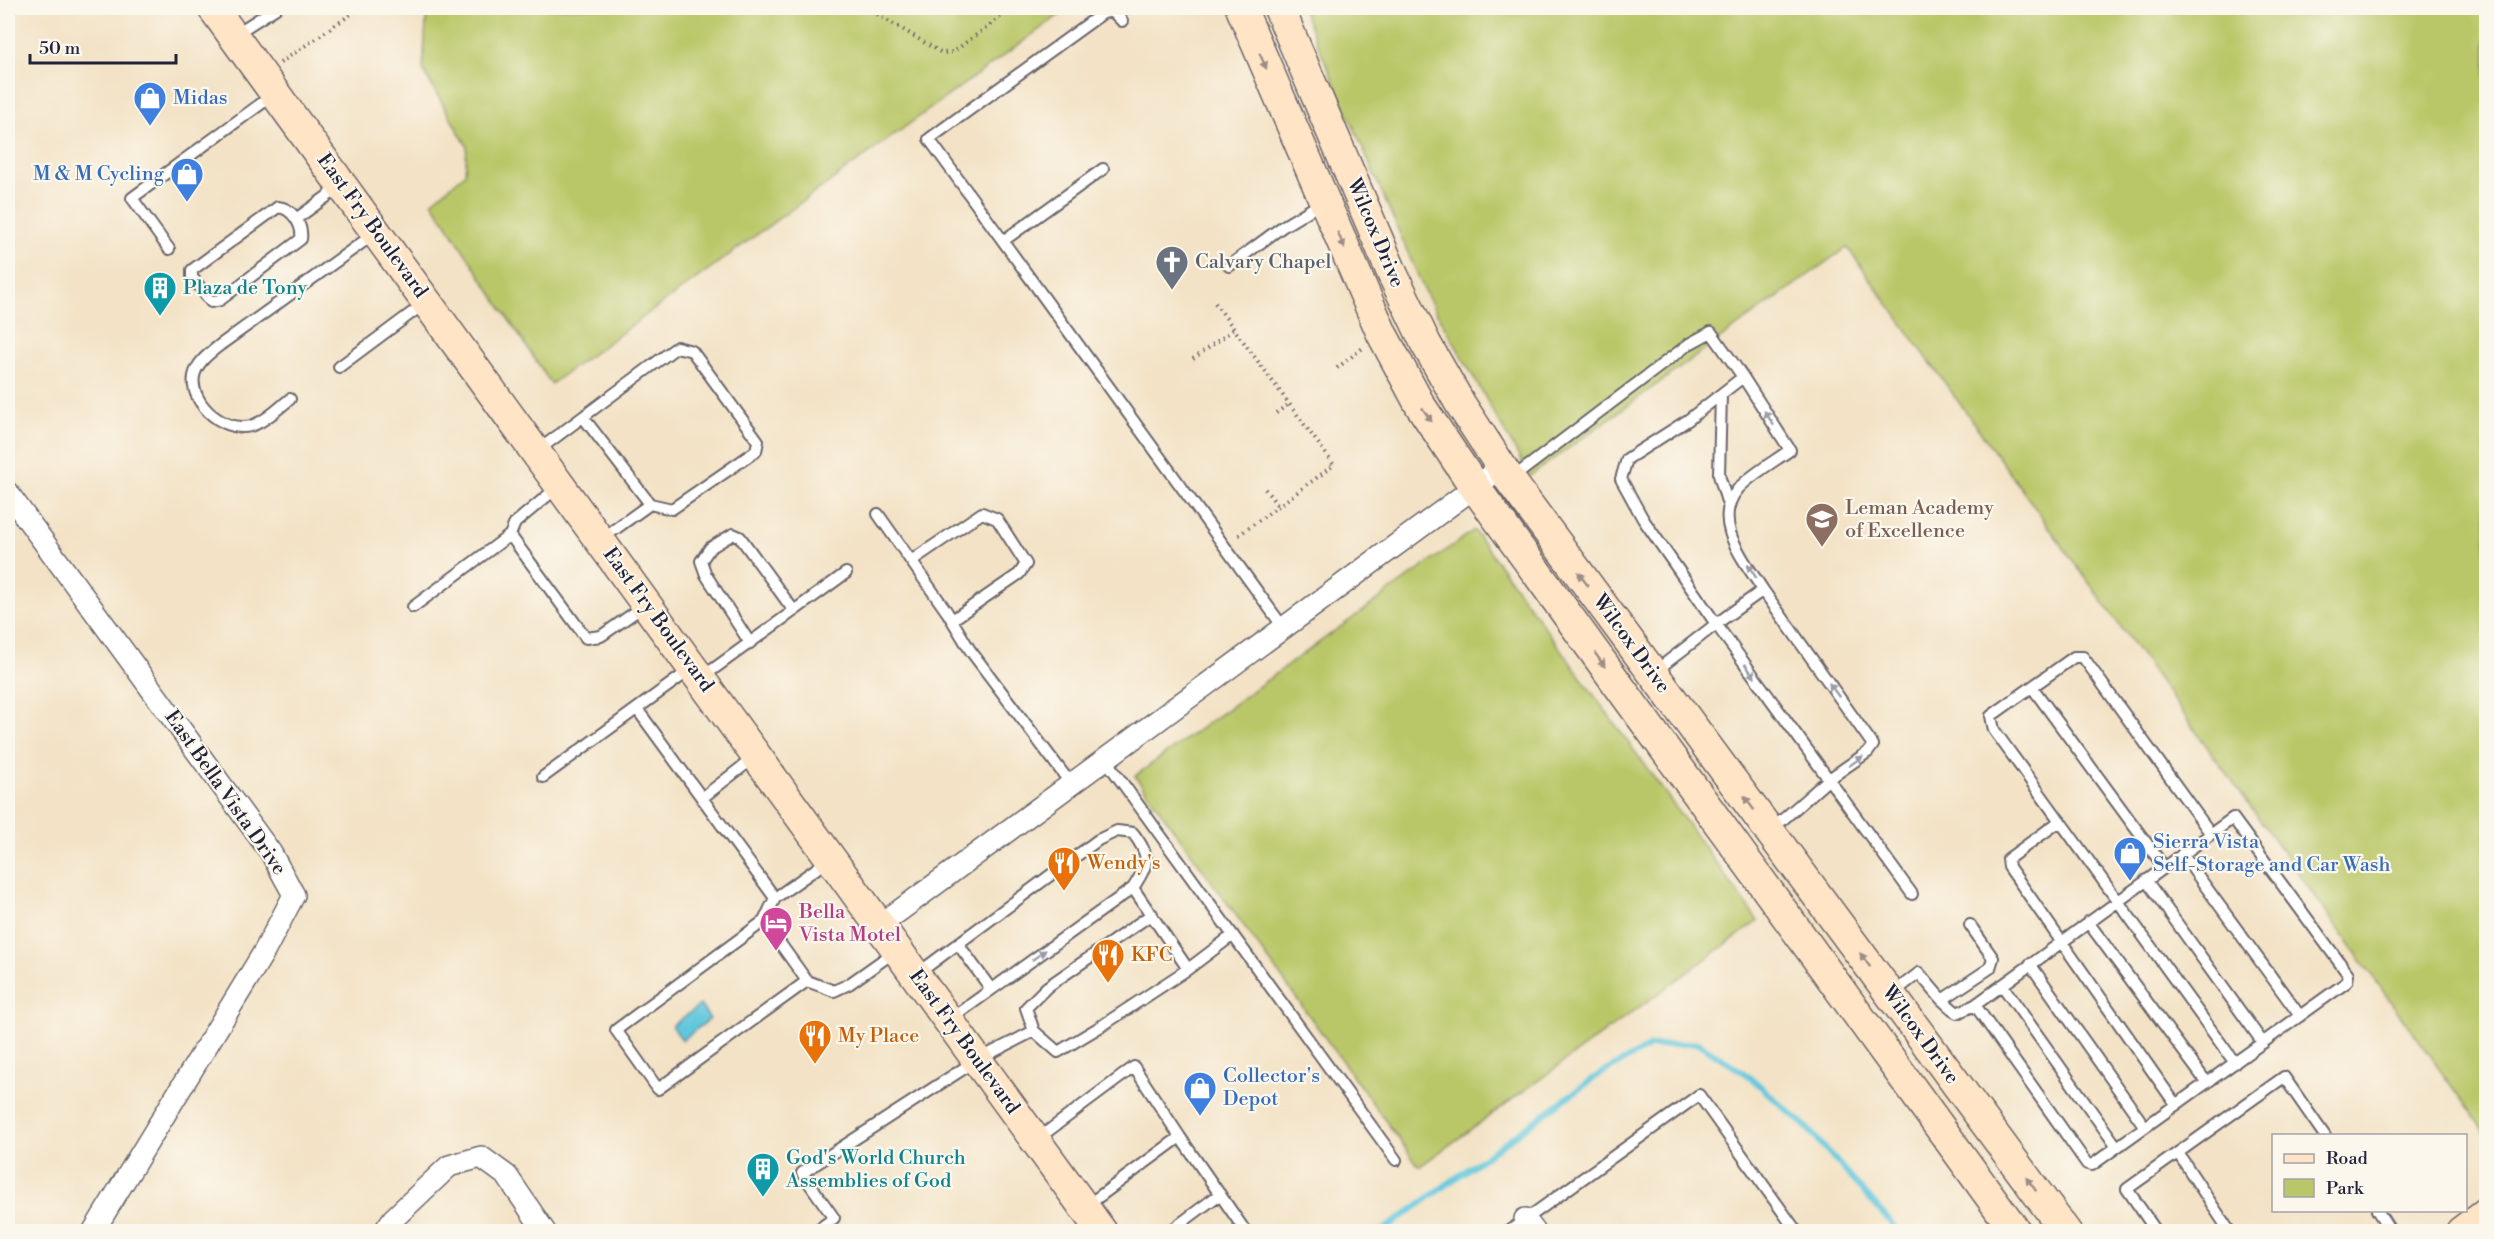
<svg xmlns="http://www.w3.org/2000/svg" width="2494" height="1239" font-family="'Libre Bodoni',serif">
	<style>
		.green { fill: #bac768; stroke: #6e7452; stroke-width: 1.5 }
		.water { fill: #60c7dd; stroke: #41748c; stroke-width: 1.5 }
		.lines { fill: none; stroke-linecap: round; stroke-linejoin: round }
		.stream { stroke: #60c7dd; stroke-width: 6 }
		.lane-casing { stroke: #6b656b; stroke-width: 14 }
		.street-casing { stroke: #6b656b; stroke-width: 24 }
		.secondary-casing { stroke: #6b656b; stroke-width: 33 }
		.path { stroke: #6b656b; stroke-width: 4; stroke-dasharray: 1.5 4.5; stroke-linecap: butt }
		.lane { stroke: #fff; stroke-width: 10 }
		.street { stroke: #fff; stroke-width: 21 }
		.secondary { stroke: #ffe4c6; stroke-width: 30 }
		.oneway { fill: #9c8d87 }
		.oneway2 { fill: #9c9ca7 }
		.labels { text-anchor: middle; dominant-baseline: central; stroke-width: 4.5; stroke-linejoin: round; paint-order: stroke }
		.shop-label { font-size: 20px; fill: #366cbe; stroke: #fbf7ec; text-anchor: start }
		.street-label { font-size: 20px; fill: #22223b; stroke: #fbf7ec }
		.worship-label { font-size: 20px; fill: #5b616d; stroke: #fbf7ec; text-anchor: start }
		.culture-label { font-size: 20px; fill: #0d838f; stroke: #fbf7ec; text-anchor: start }
		.education-label { font-size: 20px; fill: #785e54; stroke: #fbf7ec; text-anchor: start }
		.food-label { font-size: 20px; fill: #c56008; stroke: #fbf7ec; text-anchor: start }
		.hotel-label { font-size: 20px; fill: #b23c85; stroke: #fbf7ec; text-anchor: start }
	</style>
	<rect width="100%" height="100%" fill="#fbf7ec"/>
	<filter id="ink" filterUnits="userSpaceOnUse"><feTurbulence type="fractalNoise" baseFrequency=".0167" numOctaves="2"/><feDisplacementMap in="SourceGraphic" scale="12" xChannelSelector="R" yChannelSelector="G"/><feConvolveMatrix kernelMatrix="1 2 1 2 8 2 1 2 1" color-interpolation-filters="sRGB"/></filter>
	<filter id="wash" filterUnits="userSpaceOnUse"><feTurbulence type="fractalNoise" baseFrequency=".008" numOctaves="4" result="noise"/><feDisplacementMap in="SourceGraphic" scale="24" xChannelSelector="R" yChannelSelector="G"/><feGaussianBlur stdDeviation="1.35" result="paint"/><feColorMatrix in="noise" values="0 0 0 0 0 0 0 0 0 0 0 0 0 0 0 0 0 1.4 0 .05"/><feComposite in="paint" operator="in"/></filter>
	<g filter="url(#wash)">
		<rect width="100%" height="100%" fill="#f3e2c5"/>
		<path class="green" d="M427,8H1069L551,384L432,202L465,174L467,146L423,70Z
			M1302,8H2486V1134L1847,247L1530,476L1425,292Z
			M1474,530L1758,921L1419,1167L1135,776Z"/>
		<path class="water" d="M700,1005L710,1019L682,1040L672,1026Z"/>
		<g class="lines">
			<path class="stream" d="M1381,1232L1597,1076L1650,1046L1698,1043L1750,1077L1806,1127L1899,1232"/>
		</g>
	</g>
	<g filter="url(#ink)">
		<g class="lines">
			<g class="lane-casing">
				<path id="lane" d="M1122,21L1112,11L1103,13L929,139L1283,627
					M234,35L276,8
					M278,207C292,208 303,225 301,239L220,300L211,302L192,277V270Z
					M296,219L340,187
					M1003,241L1103,169
					M169,249L132,198L273,95
					M1229,266L1282,227L1323,202
					M339,367L425,303
					M1743,377L1790,450C1775,461 1750,475 1738,489C1710,522 1745,561 1763,590L1716,624L1912,894
					M1721,394L1719,475L1728,505
					M290,399C280,407 268,419 256,424C229,437 189,405 194,376C197,362 210,353 220,345L374,234
					M583,417L650,504
					M537,451L677,347L692,351L758,441L756,451L672,509L650,504L600,540
					M1511,479L1689,344L1711,332L1743,377L1688,420L1627,459L1621,479L1643,519L1716,624L1653,673
					M559,486L515,523L510,535L586,638L601,636L644,606
					M878,514L947,612L970,650L1071,784
					M911,561L982,513L997,519L1026,564L1019,574L952,620
					M1763,590L1873,745L1868,752L1829,779L1771,830
					M413,607L510,535
					M750,643L706,575L701,561L710,548L733,534L740,537L794,611
					M701,678L846,573
					M2032,687L2164,867
					M637,709L775,898
					M1105,759L1396,1160
					M543,777L690,670
					M702,798L756,756
					M2060,821L2008,859L2009,867L2176,1105
					M2211,834L2083,657H2074L1991,716L1994,730L2235,1063
					M2182,854L2300,1016
					M2146,880L2263,1043
					M1133,888L1188,969L1103,1025L1058,1052L1034,1031L1026,1008L1047,987L1152,914
					M764,921L807,981L834,991L849,984L897,950
					M2088,922L2207,1083
					M958,944L991,989
					M2030,964L2145,1127
					M1188,969L1233,935
					M917,974L1098,840L1117,831L1133,833C1151,857 1149,863 1133,888L949,1020
					M807,981L658,1089L616,1030L764,921L775,898L830,859
					M2002,985L2117,1147
					M1893,993L1919,973L1942,1000L1957,1013L1975,1005L2233,818L2348,974L2347,982L2092,1165L2087,1164L1975,1005
					M1942,1000L1990,968L1993,958L1970,925
					M1036,1140L1134,1067L1180,1137
					M2178,1153L2230,1232
					M1085,1207L1180,1137L1246,1232
					M2377,1210L2391,1232
					M815,1232L834,1218L802,1173L977,1060L1034,1031
					M1169,1232L1220,1194
					M1508,1232L1699,1095L1797,1232
					M2149,1232L2154,1228L2127,1189L2284,1077L2325,1136"/>
			</g>
			<g class="street-casing">
				<path id="street" d="M8,493L271,853L294,895L264,952L93,1232
					M880,925L1502,467
					M1525,1219L1535,1232
					M384,1232L393,1219L449,1166L481,1157L507,1176L545,1232"/>
			</g>
			<g class="secondary-casing">
				<path id="secondary" d="M213,8L1102,1232
					M1241,8L1382,334L1420,405L1474,486L1635,708L2016,1232
					M1279,8L1393,275L1426,344L1461,405L1510,480L2066,1232
					M2461,1232L2486,1213"/>
			</g>
			<path class="path" d="M867,8L942,53L953,52L1013,8
				M280,63L360,8
				M1215,303L1334,465L1235,538
				M1193,359L1234,329
				M1337,368L1364,347
				M1276,413L1289,404
				M1265,489L1278,506"/>
			<use href="#lane" class="lane"/>
			<use href="#street" class="street"/>
			<use href="#secondary" class="secondary"/>
		</g>
		<defs><path id="oneway-solid" d="M-6-.8H1V-3.2L6.5 0L1 3.2V.8H-6Z" transform="scale(1.5)"/></defs>
		<g class="oneway">
			<use href="#oneway-solid" transform="translate(1263 61) rotate(66)"/>
			<use href="#oneway-solid" transform="translate(1341 240) rotate(66)"/>
			<use href="#oneway-solid" transform="translate(1427 415) rotate(56)"/>
			<use href="#oneway-solid" transform="translate(1583 579) rotate(-126)"/>
			<use href="#oneway-solid" transform="translate(1600 660) rotate(54)"/>
			<use href="#oneway-solid" transform="translate(1749 803) rotate(-126)"/>
			<use href="#oneway-solid" transform="translate(1865 960) rotate(-126)"/>
			<use href="#oneway-solid" transform="translate(2031 1184) rotate(-126)"/>
		</g>
		<g class="oneway2">
			<use href="#oneway-solid" transform="translate(1769 418) rotate(-123)"/>
			<use href="#oneway-solid" transform="translate(1752 571) rotate(-121)"/>
			<use href="#oneway-solid" transform="translate(1750 671) rotate(54)"/>
			<use href="#oneway-solid" transform="translate(1834 690) rotate(-126)"/>
			<use href="#oneway-solid" transform="translate(1856 761) rotate(-35)"/>
			<use href="#oneway-solid" transform="translate(1039 955) rotate(-36)"/>
		</g>
	</g>
	<defs>
		<g id="shop-pin" transform="scale(1.725)"><path d="M0 17L-7.5 6A9.5 9.5 0 1 1 7.5 6Z" fill="#3f7fe0" stroke="#fbf7ec"/><path d="M-5-2.5h2.3a2.7 3.5 0 0 1 5.4 0H5L5.5 6h-11ZM-1.5-2.5h3a1.5 2.3 0 0 0-3 0Z" fill="#fff"/></g>
		<g id="church-pin" transform="scale(1.725)"><path d="M0 17L-7.5 6A9.5 9.5 0 1 1 7.5 6Z" fill="#6b7280" stroke="#fbf7ec"/><path d="M-1.2-6h2.4v3.5h3.3v2.4h-3.3V6h-2.4V-.1h-3.3v-2.4h3.3Z" fill="#fff"/></g>
		<g id="building-pin" transform="scale(1.725)"><path d="M0 17L-7.5 6A9.5 9.5 0 1 1 7.5 6Z" fill="#0f9aa8" stroke="#fbf7ec"/><path d="M-4-6H4V6H1V3H-1V6H-4ZM-2.5-4.3h1.7v1.8h-1.7ZM.8-4.3h1.7v1.8H.8ZM-2.5-1h1.7V.8h-1.7ZM.8-1h1.7V.8H.8Z" fill="#fff"/></g>
		<g id="school-pin" transform="scale(1.725)"><path d="M0 17L-7.5 6A9.5 9.5 0 1 1 7.5 6Z" fill="#8d6e63" stroke="#fbf7ec"/><path d="M0-5L7-2L0 1L-7-2ZM-4 1L0 2.5L4 1V4Q0 6-4 4Z" fill="#fff"/></g>
		<g id="restaurant-pin" transform="scale(1.725)"><path d="M0 17L-7.5 6A9.5 9.5 0 1 1 7.5 6Z" fill="#e8710a" stroke="#fbf7ec"/><path d="M-5-6h1v4h1v-4h1v4h1v-4h1v5L-1.5 .5V6h-2V.5L-5-1ZM5-6V6H3V1.5H1.5Q1.5-4 5-6Z" fill="#fff"/></g>
		<g id="hotel-pin" transform="scale(1.725)"><path d="M0 17L-7.5 6A9.5 9.5 0 1 1 7.5 6Z" fill="#d1479c" stroke="#fbf7ec"/><path d="M-6-4.5h1.5V1H6V5H4.5V3h-9V5H-6ZM-4 0a1.8 1.8 0 1 1 3.6 0ZM.5 0V-2.5h3Q6-2.5 6 0Z" fill="#fff"/></g>
	</defs>
	<g fill-rule="evenodd">
		<use href="#shop-pin" x="150" y="98"/>
		<use href="#shop-pin" x="187" y="174"/>
		<use href="#church-pin" x="1172" y="262"/>
		<use href="#building-pin" x="160" y="288"/>
		<use href="#school-pin" x="1822" y="519"/>
		<use href="#shop-pin" x="2130" y="853"/>
		<use href="#restaurant-pin" x="1064" y="863"/>
		<use href="#hotel-pin" x="776" y="923"/>
		<use href="#restaurant-pin" x="1108" y="955"/>
		<use href="#restaurant-pin" x="815" y="1036"/>
		<use href="#shop-pin" x="1200" y="1088"/>
		<use href="#building-pin" x="763" y="1169"/>
	</g>
	<g class="labels">
		<g class="shop-label">
			<text x="173" y="98">Midas</text>
			<text x="164" y="174" text-anchor="end">M &amp; M Cycling</text>
			<text x="2153" y="842">Sierra Vista<tspan x="2153" dy="23">Self-Storage and Car Wash</tspan></text>
			<text x="1223" y="1076">Collector's<tspan x="1223" dy="23">Depot</tspan></text>
		</g>
		<g class="street-label">
			<text transform="translate(372 226) rotate(54)">East Fry Boulevard</text>
			<text transform="translate(1375 233) rotate(67)">Wilcox Drive</text>
			<text transform="translate(658 620) rotate(54)">East Fry Boulevard</text>
			<text transform="translate(1631 644) rotate(54)">Wilcox Drive</text>
			<text transform="translate(225 793) rotate(55)">East Bella Vista Drive</text>
			<text transform="translate(1920 1035) rotate(54)">Wilcox Drive</text>
			<text transform="translate(964 1042) rotate(54)">East Fry Boulevard</text>
		</g>
		<g class="worship-label">
			<text x="1195" y="262">Calvary Chapel</text>
		</g>
		<g class="culture-label">
			<text x="183" y="288">Plaza de Tony</text>
			<text x="786" y="1158">God's World Church<tspan x="786" dy="23">Assemblies of God</tspan></text>
		</g>
		<g class="education-label">
			<text x="1845" y="508">Leman Academy<tspan x="1845" dy="23">of Excellence</tspan></text>
		</g>
		<g class="food-label">
			<text x="1087" y="863">Wendy's</text>
			<text x="1131" y="955">KFC</text>
			<text x="838" y="1036">My Place</text>
		</g>
		<g class="hotel-label">
			<text x="799" y="912">Bella<tspan x="799" dy="23">Vista Motel</tspan></text>
		</g>
	</g>
	<rect width="2494" height="1239" fill="none" stroke="#fbf7ec" stroke-width="30"/>
	<rect x="2272" y="1134" width="195" height="78" fill="#fbf7ec" stroke="#a4a2a5" stroke-width="1.5"/>
	<rect x="2284" y="1154" width="30" height="9" fill="#ffe4c6" stroke="#a4a2a5" stroke-width="1.5"/>
	<text x="2326" y="1164" font-size="18" fill="#22223b">Road</text>
	<rect x="2284" y="1179" width="30" height="18" fill="#bac768" stroke="#a4a2a5" stroke-width="1.5"/>
	<text x="2326" y="1194" font-size="18" fill="#22223b">Park</text>
	<path d="M30 54v9h146v-9" fill="none" stroke="#22223b" stroke-width="3"/>
	<text x="39" y="54" font-size="18" fill="#22223b" stroke="#fbf7ec" stroke-width="4.5" paint-order="stroke">50 m</text>
</svg>
